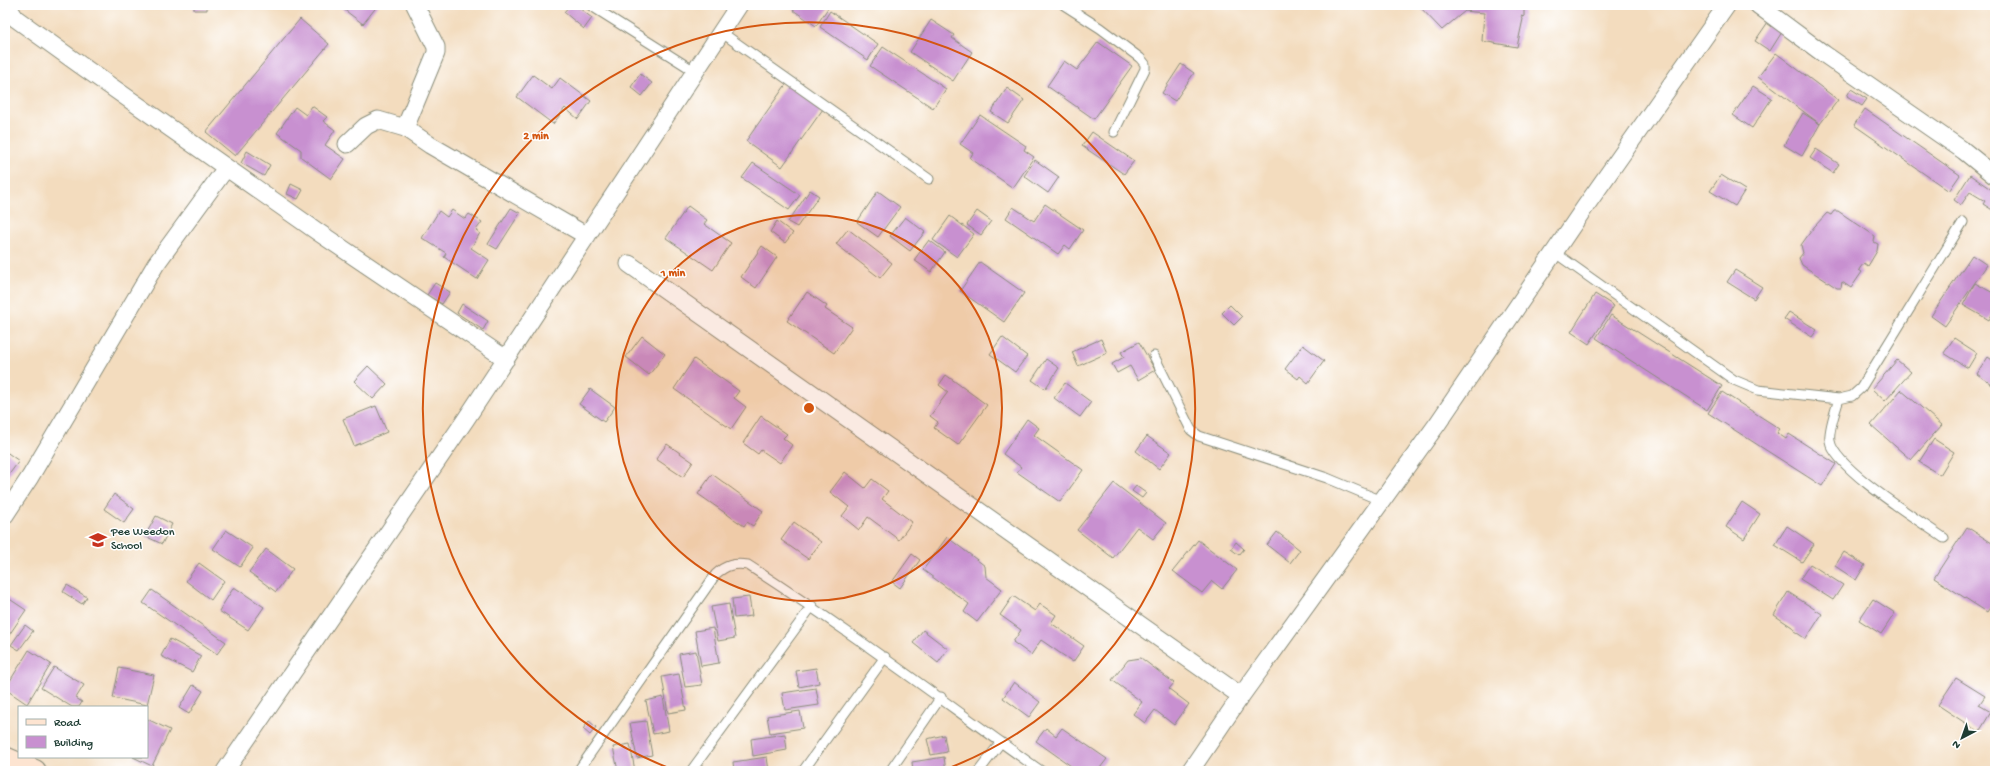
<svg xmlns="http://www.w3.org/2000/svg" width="2000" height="776" font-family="'Gochi Hand',sans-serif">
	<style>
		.building { fill: #c890d0 }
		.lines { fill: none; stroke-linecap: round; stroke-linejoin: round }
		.lane-casing { stroke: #898c79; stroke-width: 11 }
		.street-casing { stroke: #898c79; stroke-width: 19 }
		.secondary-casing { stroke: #898c79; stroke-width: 24 }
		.lane { stroke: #fff; stroke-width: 9 }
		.street { stroke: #fff; stroke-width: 17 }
		.secondary { stroke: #fde4d1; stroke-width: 22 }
		.ring { fill: none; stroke: #d45610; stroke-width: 2 }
		.labels { text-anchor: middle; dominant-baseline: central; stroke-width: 3; stroke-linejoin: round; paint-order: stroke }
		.poi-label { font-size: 12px; fill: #1f3d34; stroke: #fff; text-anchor: start }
		.centre { fill: #d45610; stroke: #fff; stroke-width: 2 }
		.ring-label { font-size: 12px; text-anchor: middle; font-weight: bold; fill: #d45610; stroke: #fff; stroke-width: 3; stroke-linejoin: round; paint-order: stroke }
	</style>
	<rect width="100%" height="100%" fill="#fff"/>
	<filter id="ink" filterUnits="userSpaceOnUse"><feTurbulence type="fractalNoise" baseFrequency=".025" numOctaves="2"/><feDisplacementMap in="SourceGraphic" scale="8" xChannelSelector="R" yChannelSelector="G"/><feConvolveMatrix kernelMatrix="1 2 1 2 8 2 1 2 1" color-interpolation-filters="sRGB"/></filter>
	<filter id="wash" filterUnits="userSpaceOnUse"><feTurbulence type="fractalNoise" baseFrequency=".012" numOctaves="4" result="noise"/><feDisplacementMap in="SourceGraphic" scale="16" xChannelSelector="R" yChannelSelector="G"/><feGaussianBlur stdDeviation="0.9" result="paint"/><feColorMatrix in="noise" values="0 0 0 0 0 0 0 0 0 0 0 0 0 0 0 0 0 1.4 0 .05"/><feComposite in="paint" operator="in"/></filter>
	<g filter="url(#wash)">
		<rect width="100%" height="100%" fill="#f3dcbe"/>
		<g id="blocks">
			<path class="building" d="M194,5H207V10H194Z
				M338,5H378L363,24Z
				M570,5H575L592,18L584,29L564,12Z
				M797,5H824L828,8L816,26L793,10Z
				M1418,5H1524V17L1521,16L1523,19L1517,47L1482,41L1484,13L1465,11L1442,30Z
				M830,11L878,44L868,60L820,27Z
				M300,19L329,44L235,156L206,132Z
				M931,20L954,35L952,38L972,52L953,81L910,52Z
				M1768,22L1782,32L1770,51L1755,41Z
				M1098,42L1132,66L1094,119L1047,86L1064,61L1077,70Z
				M883,47L946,89L933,108L870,66Z
				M1776,53L1838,100L1820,124L1802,156L1784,145L1803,113L1820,124L1758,77Z
				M1181,64L1194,73L1175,101L1162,93Z
				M640,74L652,83L642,96L631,87Z
				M533,75L552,89L560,78L591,101L578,119L565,108L553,124L517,97Z
				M787,83L823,109L782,167L746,141Z
				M1753,86L1772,98L1752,128L1733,115Z
				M1007,88L1024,100L1008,123L991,112Z
				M1851,89L1867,99L1862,106L1847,96Z
				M312,106L327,117L323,121L335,130L325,145L345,159L331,179L301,157V150L277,133L295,107L306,115Z
				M1865,109L1960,175L1949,191L1854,125Z
				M980,115L1026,146L1024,150L1034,157L1013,188L970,158L973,153L960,144Z
				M1092,132L1134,161L1124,174L1082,146Z
				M1816,149L1839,164L1833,173L1810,158Z
				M247,151L270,165L264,176L241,163Z
				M1035,160L1059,177L1048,193L1024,176Z
				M753,163L800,195L789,210L742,178Z
				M1721,175L1745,190L1735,206L1710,191Z
				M1970,175L1995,192L1994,211L1983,204L1985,201L1970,192L1961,205L1954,200Z
				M291,184L303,190L298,199L287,194Z
				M810,190L819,196L797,227L788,222Z
				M878,191L900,207L878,237L857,222Z
				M1045,204L1083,230L1070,249L1065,245L1058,254L1006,218L1013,207L1034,221Z
				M688,206L707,220L704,224L731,243L713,270L666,238Z
				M511,208L520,213L497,249L488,244Z
				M452,210L465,219L469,214L482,222L476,230L480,233L471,248L489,260L477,279L444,257L446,253L422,238L439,211L447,217Z
				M977,211L991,221L981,235L967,225Z
				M1834,211H1838L1875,236L1874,242L1878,244L1877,251L1868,266L1864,263L1860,268L1859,270L1862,272L1851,288L1842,282L1841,288H1837L1802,265L1799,258L1803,253L1801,245L1814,227L1827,213L1831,215Z
				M950,216L974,234L957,257L933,240Z
				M905,217L925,232L910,251L890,236Z
				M777,221L793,233L785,243L770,232Z
				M848,229L892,263L880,278L836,244Z
				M929,240L945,252L931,272L914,260Z
				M762,246L777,257L756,288L741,277Z
				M1972,255L1987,265L1945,326L1931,316Z
				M980,262L1024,293L1004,322L960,291Z
				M1735,270L1762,287L1754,299L1727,282Z
				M435,283L450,292L442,304L427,295Z
				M1975,283L1995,294V309L1989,320L1963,305Z
				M807,292L827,306L825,309L852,327L834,353L787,321Z
				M1595,294L1614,306L1589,344L1571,332Z
				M462,304L488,321L483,330L457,313Z
				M1230,305L1242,317L1234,325L1222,313Z
				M1789,312L1817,330L1812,337L1784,319Z
				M1611,315L1722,386L1707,410L1596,338Z
				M642,336L665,354L649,375L626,357Z
				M1002,337L1027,356L1015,372L990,354Z
				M1954,338L1977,353L1968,368L1944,353Z
				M1101,339L1107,353L1078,366L1072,352Z
				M1139,342L1155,370L1138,380L1130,366L1117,373L1112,364L1124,357L1121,352Z
				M1303,345L1324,361L1308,383L1300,376L1298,379L1285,369Z
				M1988,357L1995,362V387L1977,374Z
				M694,359L739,391L734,398L746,407L731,429L674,389Z
				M1046,359L1059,368L1045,389L1032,380Z
				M1897,360L1911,372L1885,401L1872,389Z
				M368,366L387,384L373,399L354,381Z
				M946,375L987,405L958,445L934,428L938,422L930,416L948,392L939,385Z
				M1065,383L1091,402L1080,417L1054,398Z
				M590,389L615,407L604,422L579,404Z
				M1901,390L1942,425L1911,460L1871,425Z
				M1722,392L1780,429L1777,433L1786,439L1789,434L1836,464L1822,486L1708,413Z
				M376,406L387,432L354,446L343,419Z
				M761,416L787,434L783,438L792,445L780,463L761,450L758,454L743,443Z
				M1027,419L1039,428L1034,435L1083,470L1060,502L1017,472L1021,467L1003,454Z
				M1147,436L1171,453L1159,469L1136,451Z
				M1934,439L1954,452L1940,475L1919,462Z
				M667,444L693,462L683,477L656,459Z
				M5,451L19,461L5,480Z
				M845,472L865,488L872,479L888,491L882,499L912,522L899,540L868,517L859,530L842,516L849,507L830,492Z
				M712,474L763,511L753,526L747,522L744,526L698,494Z
				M1114,483L1166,523L1153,539L1137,527L1113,558L1077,530Z
				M1136,486L1146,493L1142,498L1132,491Z
				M114,494L134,509L124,523L104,509Z
				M1742,502L1760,514L1744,539L1726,527Z
				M156,516L172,524L162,544L145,536Z
				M794,522L821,542L808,559L781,540Z
				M1787,526L1814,544L1802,562L1775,545Z
				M1967,527L1995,545V600L1987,612L1934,578Z
				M226,530L253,548L240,567L213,549Z
				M1277,532L1300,550L1290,563L1267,545Z
				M947,537L985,566L986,577L1002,589L977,622L964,612L969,604L923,570Z
				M1198,540L1237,570L1222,589L1212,581L1202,593L1173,571Z
				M1236,542L1244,549L1239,555L1231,549Z
				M266,549L293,569L276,592L249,572Z
				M1844,552L1865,565L1856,580L1835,566Z
				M912,554L920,560L900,588L892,582Z
				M199,563L224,581L211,600L186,581Z
				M1810,564L1843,585L1833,600L1800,579Z
				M67,585L87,597L82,604L63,592Z
				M234,587L264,607L248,630L219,611Z
				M152,590L226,642L217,654L143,603Z
				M1788,592L1822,614L1806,639L1794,631L1795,629L1774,615Z
				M5,596L26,610L5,641Z
				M1013,596L1035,611L1040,604L1056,615L1051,623L1084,646L1073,662L1041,640L1031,655L1013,642L1021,630L1000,615Z
				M749,597L752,616L734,618L732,599Z
				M1873,599L1895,613L1881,634L1859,620Z
				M729,604L735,638L718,641L711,607Z
				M25,625L33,631L19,650L11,645Z
				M713,628L719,663L701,666L695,631Z
				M923,630L948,649L938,663L913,643Z
				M170,639L201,656L192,672L161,656Z
				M29,650L51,664L27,704L5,689Z
				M696,651L702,685L685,687L679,654Z
				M1141,658L1174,683L1169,689L1189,704L1174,725L1155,710L1145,723L1133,714L1142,702L1112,680L1128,660Z
				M54,667L84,685L76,698L82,702L79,707H72L41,688Z
				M119,668L154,675L147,705L113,698Z
				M816,668L819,683L799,687L796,671Z
				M679,674L686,710L668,713L662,677Z
				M1956,678L1985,696L1979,705L1991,712L1979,732L1938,705Z
				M1014,682L1040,702L1029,717L1003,698Z
				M193,685L203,691L189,714L179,708Z
				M816,688L819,705L785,710L782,693Z
				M663,697L669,731L653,734L646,701Z
				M800,711L803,728L770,733L767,716Z
				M147,719L170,730L152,766L133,757H147Z
				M589,721L596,727L590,735L583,729Z
				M646,721L652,755L637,758L630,723Z
				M1046,728L1056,736L1062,728L1107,759L1100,768L1105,771H1078L1036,741Z
				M785,734L787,750L753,756L751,739Z
				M944,735L947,752L931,755L927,739Z
				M630,744L635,771H618L613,747Z
				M767,757L769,771H734L733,762Z
				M944,757L946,771H913L912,762Z"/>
		</g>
	</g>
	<g filter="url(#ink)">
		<use href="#blocks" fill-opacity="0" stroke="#898c79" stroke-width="1"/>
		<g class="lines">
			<g class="lane-casing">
				<path id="lane" d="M590,5L696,72
					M1064,5L1100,28L1140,58L1145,64V69L1114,132
					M721,32L929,179
					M1554,252L1734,380L1758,390L1839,399L1852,396L1861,388L1963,222
					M1154,356L1191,430L1199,436L1327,478L1382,501
					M1839,399C1836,409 1828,431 1830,441C1834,468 1920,521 1944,538
					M578,771L716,574C726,565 734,563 748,565C849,630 944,702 1041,771
					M691,771L812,606
					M803,771L885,657
					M890,771L941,697
					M979,771L1001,742"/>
			</g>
			<g class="street-casing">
				<path id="street" d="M7,5L15,18L79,64L318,232L506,359
					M1758,5L1824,54L1964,151L1995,176
					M405,128L436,53V47L415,5
					M347,144L366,126L378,120L405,128L430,145L587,236
					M629,264L1241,696
					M5,515L30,477L156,264L226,168
					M225,771L466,419L739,5
					M1190,771L1241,696L1438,423L1585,207L1727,5"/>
			</g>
			<g class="secondary-casing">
				<path id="secondary" d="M5,758L35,771"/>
			</g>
			<use href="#lane" class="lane"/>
			<use href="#street" class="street"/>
			<use href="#secondary" class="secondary"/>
		</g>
	</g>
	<circle cx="809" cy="408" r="193" fill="#d45610" fill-opacity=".12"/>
	<g class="ring">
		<circle cx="809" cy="408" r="193"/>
		<path d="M677 771A386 386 0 1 1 941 771"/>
	</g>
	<defs>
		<g id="school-bare" transform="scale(1.38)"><path d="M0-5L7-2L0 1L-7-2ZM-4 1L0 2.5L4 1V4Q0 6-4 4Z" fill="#c8321e" stroke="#fff" stroke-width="2.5" paint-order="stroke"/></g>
	</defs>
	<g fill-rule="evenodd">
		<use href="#school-bare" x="98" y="540"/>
	</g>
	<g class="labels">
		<g class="poi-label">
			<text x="111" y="533">Pee Weedon<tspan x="111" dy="14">School</tspan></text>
		</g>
	</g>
	<circle cx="809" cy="408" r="6" class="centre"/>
	<g class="ring-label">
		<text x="536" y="139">2 min</text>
		<text x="673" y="276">1 min</text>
	</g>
	<rect width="2000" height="776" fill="none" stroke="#fff" stroke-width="20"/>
	<rect x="18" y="706" width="130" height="52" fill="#ffffff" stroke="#a5b1ae"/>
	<rect x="26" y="719" width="20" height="6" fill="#fde4d1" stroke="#a5b1ae"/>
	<text x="54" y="726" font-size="12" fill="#1f3d34">Road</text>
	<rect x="26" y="736" width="20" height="12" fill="#c890d0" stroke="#a5b1ae"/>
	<text x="54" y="746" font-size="12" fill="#1f3d34">Building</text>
	<g transform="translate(1962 738) rotate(221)" stroke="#ffffff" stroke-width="3" paint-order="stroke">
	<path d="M0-3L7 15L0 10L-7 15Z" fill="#1f3d34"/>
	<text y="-6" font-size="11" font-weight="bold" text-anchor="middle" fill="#1f3d34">N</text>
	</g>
</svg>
